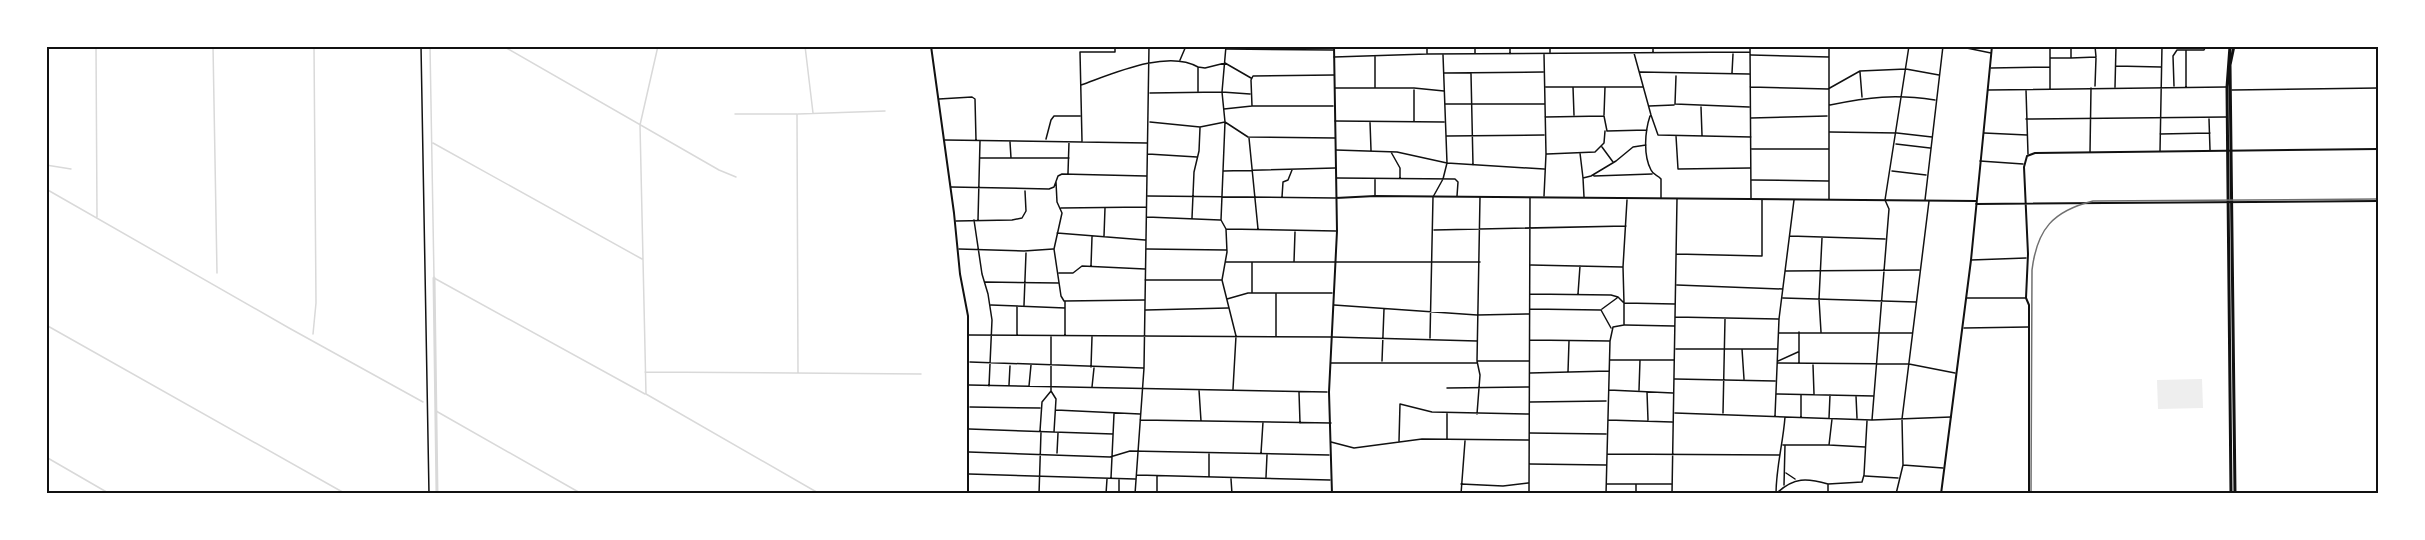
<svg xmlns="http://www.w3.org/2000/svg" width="2425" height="540" font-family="Barlow,sans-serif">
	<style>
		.green { fill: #eee }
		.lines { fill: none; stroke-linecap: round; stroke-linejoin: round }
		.stream { stroke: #d9d9d9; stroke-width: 1.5 }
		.canal { stroke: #d9d9d9; stroke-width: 3 }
		.minor { stroke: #111; stroke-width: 1.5 }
		.tertiary { stroke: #111; stroke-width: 2 }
		.primary { stroke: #111; stroke-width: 3 }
		.rail { stroke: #707070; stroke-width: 1.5 }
		.neatline { fill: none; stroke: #111; stroke-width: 2 }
	</style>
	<rect width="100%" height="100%" fill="#fff"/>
	<path class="green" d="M2202,379L2203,408L2158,409L2157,380Z"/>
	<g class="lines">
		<path class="stream" d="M96,46L97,217
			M213,46L217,273
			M430,46L434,278L645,394
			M503,46L719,170L736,177
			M658,46L640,125L646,394L820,494
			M805,46L813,113
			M735,114H797L798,373
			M798,114L885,111
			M433,143L642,259
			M46,165L71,169
			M46,189L289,328L423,402
			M46,325L346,494
			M313,334L316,303L314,46
			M645,372L921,374
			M436,411L582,494
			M46,457L110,494"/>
		<path class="canal" d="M434,278L437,494"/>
		<path class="minor" d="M421,46L429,494
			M1226,46L1222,92L1225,122L1221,220L1226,229L1227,252L1222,280L1236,336L1233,389
			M1427,46V53
			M1510,46V54
			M1550,46V52
			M1653,46V52
			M1750,46L1751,198
			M1957,46L1991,53
			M2071,46V58L2096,57L2095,46
			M1227,49L1333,50
			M2186,51V87
			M1634,53L1651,115L1658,135L1751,137
			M1475,54V46
			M1751,55L1829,57
			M1375,56V87
			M1334,57L1427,54L1750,52
			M2051,58H2071
			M1180,60L1186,46
			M2116,66L2161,67
			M1991,68L2050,67
			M1640,72L1749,74
			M1860,72L1862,97
			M1444,73L1543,72
			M1732,73L1733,54
			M1471,74L1473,165
			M1676,76L1675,104L1749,107
			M1081,85C1112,74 1167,49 1198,67
			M2095,86L2096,58
			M2174,86L2173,56L2177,50H2204L2206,46
			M1546,87H1643
			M1573,87L1574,115
			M1750,87L1828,89L1860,71L1906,69L1939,75
			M2115,87L2116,46
			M1335,88H1414L1444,91
			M2050,88V46
			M1414,90V121
			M1988,90L2226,87
			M2026,90L2028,154
			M2232,90L2378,88
			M1198,91V67L1205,68L1225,63L1251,78
			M1150,93L1222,92L1250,94
			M939,99L972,97L975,99L976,140
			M1445,104H1544
			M1830,105C1869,97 1895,94 1935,100
			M1252,106L1251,80L1253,76L1334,75
			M1649,106L1674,105
			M1701,107L1702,135
			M1224,109L1252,106H1333
			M1604,115L1605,87
			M1650,116C1645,131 1643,155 1651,170C1653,175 1658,175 1661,179V198
			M1545,117L1604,116L1607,131L1647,130
			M1751,118L1827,116
			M2026,119L2226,117
			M2209,119L2210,150
			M1335,121L1444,122
			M1150,122L1200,127L1225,122L1248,137L1335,138
			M1370,122L1371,150
			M1830,132L1897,133L1932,137
			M1984,133L2027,135
			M2160,134L2210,133
			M1447,136L1544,135
			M1676,136L1678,169L1750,168
			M1249,138L1258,229
			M1046,139L1051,120L1054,116H1080
			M945,140L1147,143
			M1082,141L1080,52H1115V46
			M1010,142L1011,158
			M1896,144L1930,148
			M1602,147L1613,162
			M1752,149H1828
			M1336,150L1397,152L1447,163L1544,169
			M2160,151L2162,46
			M1391,152L1400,168V178
			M2090,152L2091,88
			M1580,153L1583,178
			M1148,154L1197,157
			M1547,154L1595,152L1604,143L1605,131
			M980,158H1069
			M1980,161L2023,164
			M1224,171L1335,168
			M1892,171L1926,175
			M1068,173L1069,142
			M1594,176L1652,174
			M1337,178L1455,179L1458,182L1457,196
			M1752,180L1828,181
			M1056,182L1057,202L1062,213L1054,249L1061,296L1064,301L1144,300
			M951,187L1049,189L1054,187L1058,176L1062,174L1146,176
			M1375,195V179
			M1148,196L1335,198
			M1544,196L1546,154L1544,54
			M1282,197L1283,182L1288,180L1292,170
			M1584,197L1583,178L1591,176L1616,161L1633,147L1646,145
			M1829,199V46
			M1627,200L1623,267L1624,303L1675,304
			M1925,200L1943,46
			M1061,208L1146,207
			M1147,217L1220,220
			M1192,218L1194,172L1199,151L1200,128
			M974,220L982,274L988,294L992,320L989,386
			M978,220L980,141
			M956,221L1012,220L1022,218L1026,211L1025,191
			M1226,229L1336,231
			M1434,230L1626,226
			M1057,233L1145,240
			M1104,236L1105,208
			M1790,236L1885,239
			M959,249L1024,251L1053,249
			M1147,249L1226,250
			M1676,254L1762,256V200
			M1971,260L2026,258
			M1226,262H1480
			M1294,262L1295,232
			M1531,265L1622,267
			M1091,266L1092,237
			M1786,271L1919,270
			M1059,273H1073L1082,266L1145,269
			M1145,280H1221
			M985,282L1059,283
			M1677,285L1783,289
			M1252,292V262
			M1276,294V336
			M1530,294L1611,295L1618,297L1624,303V325L1613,327L1610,341L1606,494
			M1578,294L1580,266
			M1783,298L1916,302
			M1967,298H2025
			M1227,299L1248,293H1332
			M1065,301V335
			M991,305L1065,308
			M1024,305L1026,253
			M1334,305L1477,315L1529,314
			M1017,306V335
			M1530,309L1601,310L1611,328
			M1602,309L1617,298
			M1146,310L1228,308
			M1675,317L1778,319
			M1625,325L1674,326
			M1964,328L2028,327
			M1821,332L1819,299L1822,238
			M1779,333H1912
			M969,335L1332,337L1477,341
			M1430,338L1433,197L1443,179L1447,163L1443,55
			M1530,340L1610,341
			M1676,349H1777
			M1742,349L1744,379
			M1610,360H1674
			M1382,361L1384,309
			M1477,361H1529
			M1778,361L1798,352
			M970,362L1143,368
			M1331,363H1477
			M1778,363L1909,364L1955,373
			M1799,363V332
			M1813,365L1814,394
			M1091,367L1092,337
			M1568,372L1569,341
			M1530,373L1609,371
			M1675,379L1775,381
			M969,385L1327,392
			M1009,385L1010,366
			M1029,386L1031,365
			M1092,387L1094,368
			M1447,388L1529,387
			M1199,390L1201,421
			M1609,390L1673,393
			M1639,390L1640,360
			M1051,391L1056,399L1054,432
			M1299,392L1300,423
			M1647,392L1648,420
			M1777,394L1874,396
			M1856,396L1857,418
			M1530,402L1606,401
			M970,407L1040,408
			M1056,410L1140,414
			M1675,413L1872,420L1951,417
			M1723,413L1725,319
			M1477,414L1480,375L1477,361L1480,197
			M1775,416L1779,319L1794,200
			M1801,417V395
			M1829,418L1830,395
			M1832,419L1829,445L1865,447
			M1140,420L1331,423
			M1608,420L1672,422
			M1872,420L1889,209L1885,200L1909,46
			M969,429L1113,434
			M1040,431L1042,402L1051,391V337
			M1530,433L1606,434
			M1447,439V413
			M1399,441L1400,404L1432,412L1529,414
			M1331,442L1354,448L1422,439L1528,440
			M1783,445H1828
			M969,452L1110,457L1130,451L1329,455
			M1057,453L1058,433
			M1261,453L1263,422
			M1607,454L1779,455
			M1530,464L1606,465
			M1903,465L1902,419L1929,201
			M1786,473L1795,479
			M969,474L1135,479
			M1137,475L1330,480
			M1209,476V454
			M1865,476L1898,478
			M1266,477L1267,455
			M1111,478L1114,414
			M1231,479L1232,494
			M1461,484L1503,486L1528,483
			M1607,484H1671
			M1828,484L1862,482L1864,475L1867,421
			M1784,485L1785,445
			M1777,493C1794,477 1807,478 1828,484V494
			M1039,494L1041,432
			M1106,494L1107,479
			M1119,494V479
			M1135,494L1144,368L1149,46
			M1157,494V476
			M1461,494L1465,441
			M1529,494L1530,198
			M1636,494V485
			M1672,494L1677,199
			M1776,494C1776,467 1783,444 1785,417
			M1896,494L1903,465L1943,468"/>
		<path class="tertiary" d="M931,46L954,213L960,274L968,316V494
			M1336,198L1375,196L1976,201
			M1976,204L2378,201
			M1332,494L1329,392L1337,231L1334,46
			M1941,494L1971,260L1992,46
			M2029,494V305L2026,298L2028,254L2024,167L2027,156L2035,153L2378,149"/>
		<path class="primary" d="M2230,46L2227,87L2231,494
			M2234,46L2230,65L2235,494"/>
		<path class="rail" d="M2031,494L2032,270C2037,229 2053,211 2093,201L2378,199"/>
	</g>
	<rect width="2425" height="540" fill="none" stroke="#ffffff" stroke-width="96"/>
	<rect x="48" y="48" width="2329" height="444" class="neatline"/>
</svg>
